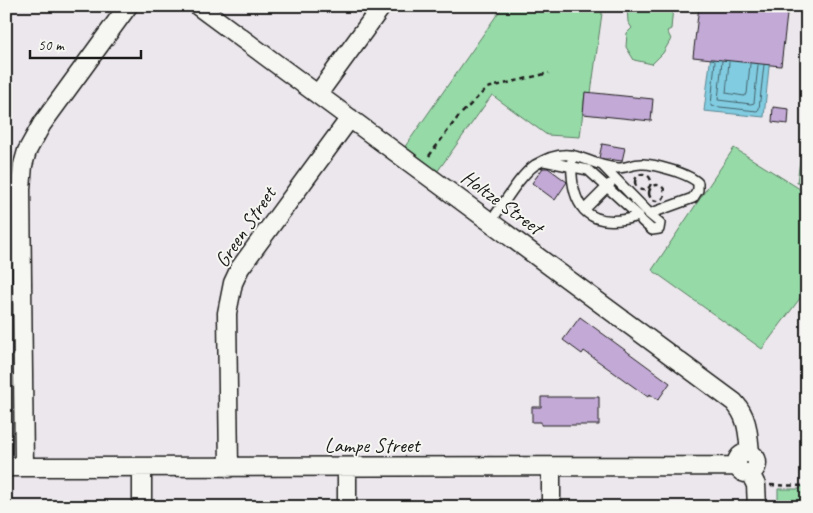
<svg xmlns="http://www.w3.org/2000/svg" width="813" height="513" font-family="Caveat,sans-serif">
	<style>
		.green { fill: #96daa7; stroke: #597b62 }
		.water { fill: #81cce1; stroke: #598692 }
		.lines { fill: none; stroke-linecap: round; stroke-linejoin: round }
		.shore { stroke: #44626b; stroke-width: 1 }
		.building { fill: #c3a9d6; stroke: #1c1c1c }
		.lane-casing { stroke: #1c1c1c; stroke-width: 12 }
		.street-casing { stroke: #1c1c1c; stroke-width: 21 }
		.path { stroke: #1c1c1c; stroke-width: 2.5; stroke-dasharray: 5 4; stroke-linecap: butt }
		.lane { stroke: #f6f6f2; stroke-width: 9 }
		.street { stroke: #f6f6f2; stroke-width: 18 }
		.labels { text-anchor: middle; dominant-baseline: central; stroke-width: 4; stroke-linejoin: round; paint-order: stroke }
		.street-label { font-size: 21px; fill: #1c1c1c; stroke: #f6f6f2 }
	</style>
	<rect width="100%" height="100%" fill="#ece7ec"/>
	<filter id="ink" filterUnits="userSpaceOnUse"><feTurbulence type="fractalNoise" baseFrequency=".02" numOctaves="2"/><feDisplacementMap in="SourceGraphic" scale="10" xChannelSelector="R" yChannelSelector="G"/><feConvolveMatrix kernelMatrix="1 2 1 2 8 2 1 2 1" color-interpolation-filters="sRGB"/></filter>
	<g filter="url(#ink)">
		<path class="green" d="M503,6H603L591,93H585L580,137L547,135L492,95L437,172L404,148Z
			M627,6L673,7L671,29L667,31L671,39L663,53L652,64L634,60L626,47L627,33L632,28L628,22Z
			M807,110V289L762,349L652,270L734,148L800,189L801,182H797Z
			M807,483V507H778V489H799Z"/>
		<path class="water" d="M717,6H775L764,117L704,111Z"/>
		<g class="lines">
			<path class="shore" d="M715,61L711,106L757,111L759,109L764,65
				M722,61L718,100L751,104L754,103L758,65
				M729,62L726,93L744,96L747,94L750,64"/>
		</g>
		<path class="building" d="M699,6H788L781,66L693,57Z
			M585,92L653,99L651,121L583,114Z
			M773,107L789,109L788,124L772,122Z
			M602,144L625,148L622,161L599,158Z
			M543,168H548L567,182L555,200L532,183Z
			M580,317L670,383L658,400L650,394L648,397L584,351L582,354L563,340Z
			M541,397H599V425H541V422H532V407H541Z"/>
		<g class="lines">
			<g class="lane-casing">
				<path id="lane" d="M572,155C569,204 585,232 639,216
					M544,161L588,170L639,216
					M603,166L647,211
					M584,210L610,184
					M642,221L652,230L659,229L660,223L649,214
					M490,222C503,206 519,176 535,165C575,141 583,166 618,168C626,168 633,164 641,164C652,163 690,174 698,183V190L693,198L649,214"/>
			</g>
			<g class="street-casing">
				<path id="street" d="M198,6L734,402C748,417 748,433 750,453
					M318,94L382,6
					M737 463a10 10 0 1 1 20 0a10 10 0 1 1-20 0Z
					M6,467L737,466
					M24,467L21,189L23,165L27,151L42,124L128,6
					M142,467V507
					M229,468L227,313L233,283L240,268L350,118
					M347,468V507
					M750,473L756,485L757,507
					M551,507V467"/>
			</g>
			<path class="path" d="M429,156L458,117L487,88L549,73
				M635 182a8 8 0 1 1 16 0a8 8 0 1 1-16 0Z
				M649 193a8 8 0 1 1 16 0a8 8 0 1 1-16 0Z
				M770,485L807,486"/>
			<use href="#lane" class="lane"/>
			<use href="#street" class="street"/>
		</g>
	</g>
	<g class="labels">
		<g class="street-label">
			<text transform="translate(502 202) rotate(36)">Holtze Street</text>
			<text transform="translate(245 227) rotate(-56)">Green Street</text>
			<text x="372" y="445">Lampe Street</text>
		</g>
	</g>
	<rect width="813" height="513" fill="none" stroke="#f6f6f2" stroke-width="25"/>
	<rect x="12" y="12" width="788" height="488" fill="none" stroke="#1c1c1c" stroke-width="2" filter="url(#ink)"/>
	<path d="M30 50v8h111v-8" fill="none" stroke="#1c1c1c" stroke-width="2.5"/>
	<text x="38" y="50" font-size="15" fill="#1c1c1c" stroke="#f6f6f2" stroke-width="4" paint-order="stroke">50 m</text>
</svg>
